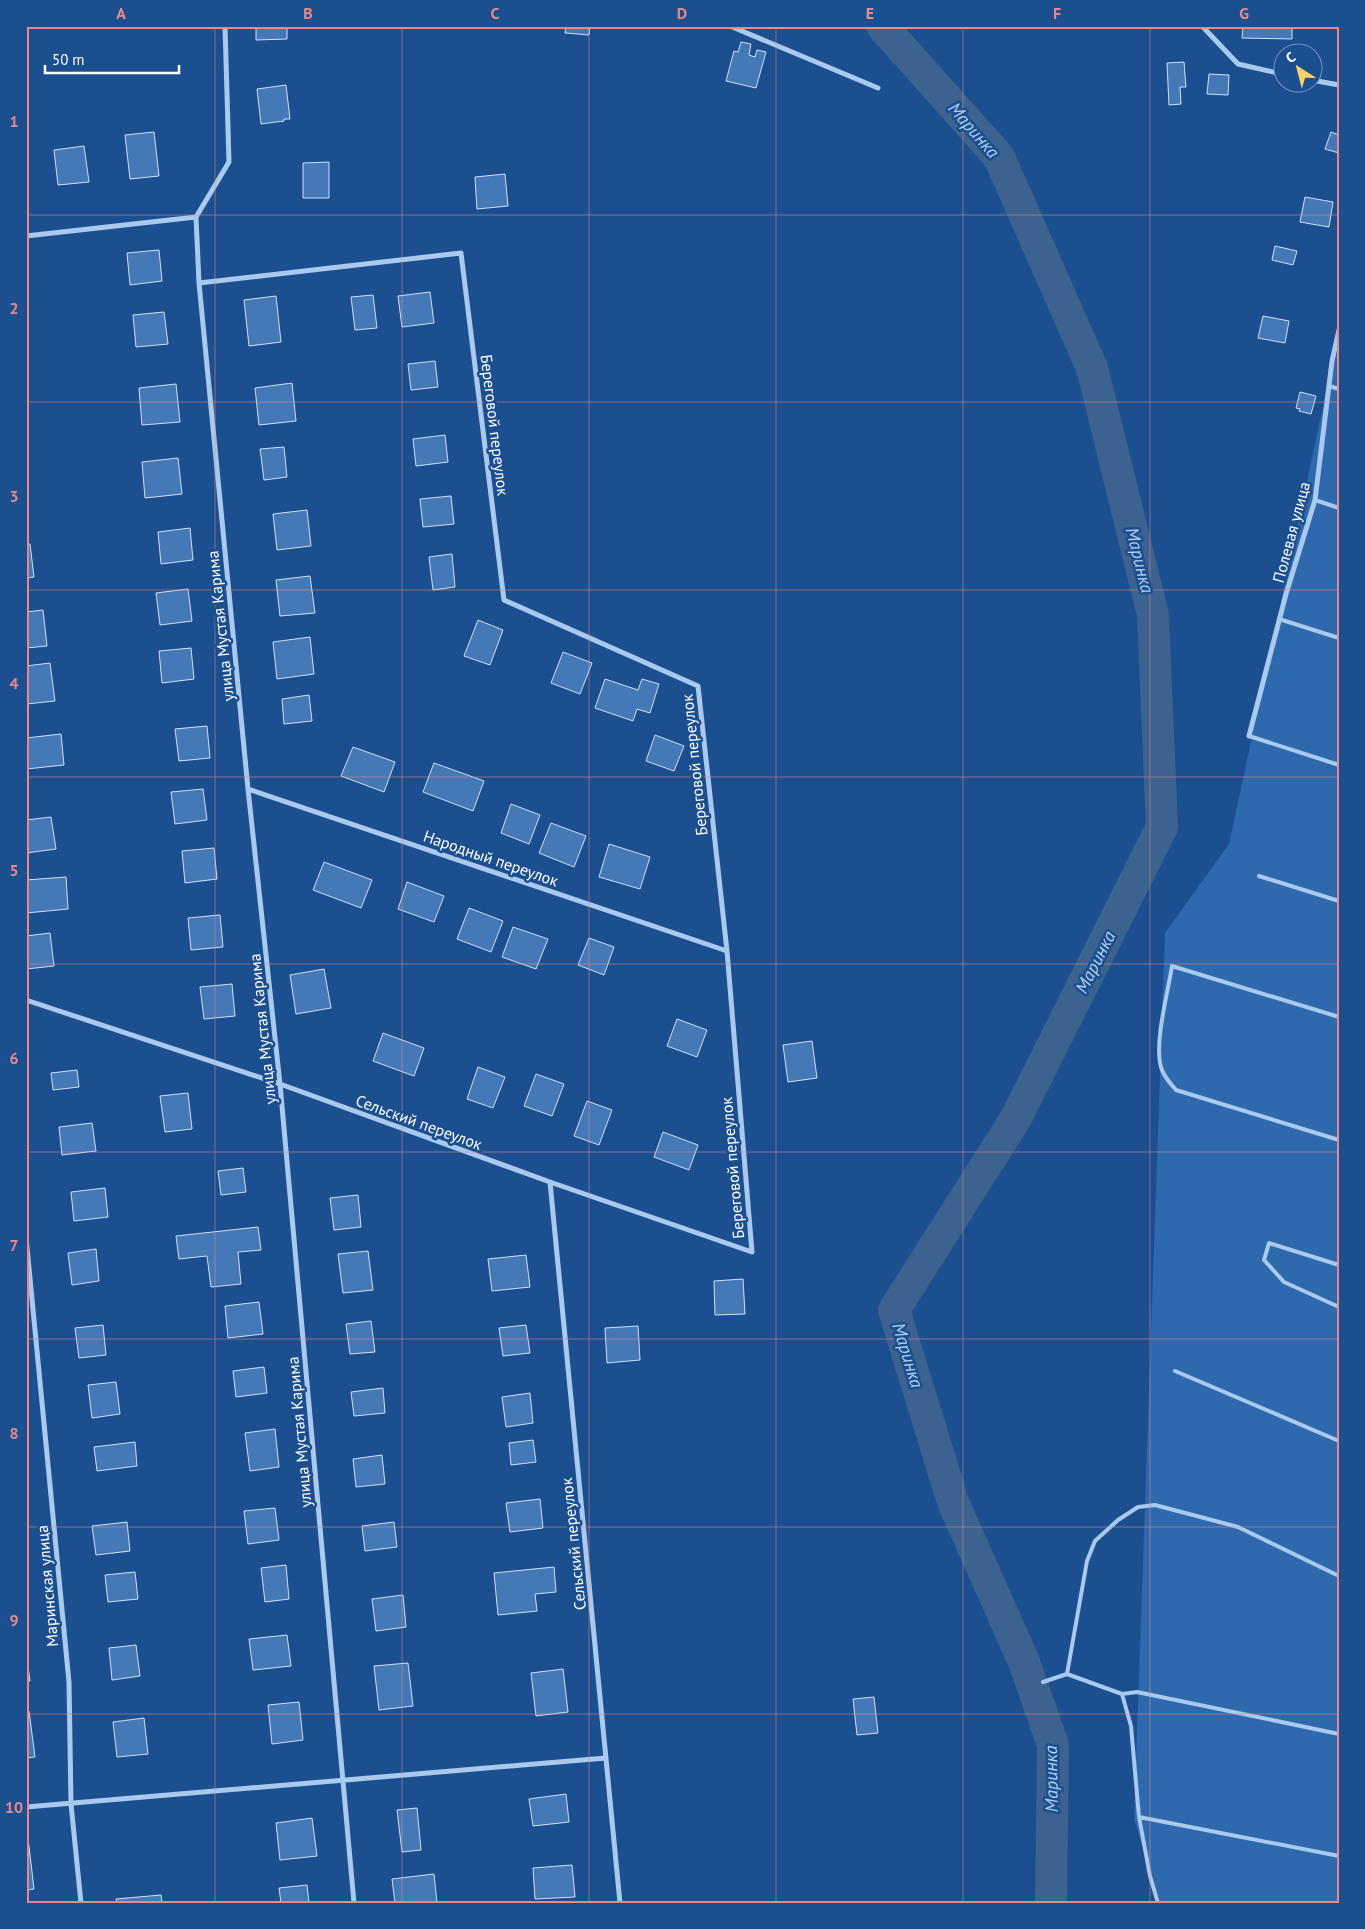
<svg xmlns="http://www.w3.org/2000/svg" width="1365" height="1929" font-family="'PT Sans',sans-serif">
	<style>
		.green { fill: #2e69ad }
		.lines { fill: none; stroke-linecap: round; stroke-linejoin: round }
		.river { stroke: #3c6290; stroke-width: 32 }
		.building { fill: #4478b7; stroke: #cfe3fa }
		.service { stroke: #a9c9ee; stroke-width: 4 }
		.minor { stroke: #a9c9ee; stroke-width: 5 }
		.grid { fill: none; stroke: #e88989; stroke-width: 1; stroke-opacity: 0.55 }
		.labels { text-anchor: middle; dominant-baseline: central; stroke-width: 5; stroke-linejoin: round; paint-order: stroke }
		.street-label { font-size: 16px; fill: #fff; stroke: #1b4f8f }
		.water-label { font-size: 18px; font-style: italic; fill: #b5d3f5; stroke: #1b4f8f }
		.neatline { fill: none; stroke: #e88989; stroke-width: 2 }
		.grid-label { font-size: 16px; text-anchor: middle; font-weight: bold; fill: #e88989 }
	</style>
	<rect width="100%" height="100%" fill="#1b4f8f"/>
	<path class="green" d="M1339,332V1903H1160L1134,1819L1165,933L1229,844Z"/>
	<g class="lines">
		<path class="river" d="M882,26L999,157L1092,368L1153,615L1162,827L1016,1118L894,1310L953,1502L1024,1662L1053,1745L1051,1903"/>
	</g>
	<path class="building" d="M256,26H287V39L256,40Z
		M566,26H590L589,35L565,33Z
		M1243,26H1292V39L1242,38Z
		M741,42L751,44L749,55L755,57L757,50L766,52L756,88L726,81L734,51L738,52Z
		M1184,62L1186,87H1180L1181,104L1169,105L1167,63Z
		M1209,74L1229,75L1228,95L1207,94Z
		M286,85L290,119H284V121L261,124L257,89Z
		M154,132L159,176L130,179L125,135Z
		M1331,132L1339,135V153L1325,149Z
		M84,146L89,182L58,185L54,150Z
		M329,162V198H303V163Z
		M505,174L508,206L477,209L475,177Z
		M1305,197L1333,202L1329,227L1300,222Z
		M1275,246L1297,251L1293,265L1272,260Z
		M159,250L162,281L130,285L127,253Z
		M430,292L434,323L402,327L398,296Z
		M373,295L377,328L355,330L351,297Z
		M276,296L281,342L249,346L244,300Z
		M164,312L168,344L136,347L133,315Z
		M1263,316L1289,321L1285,343L1258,338Z
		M435,361L438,387L411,390L408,364Z
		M292,383L296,421L259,425L255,388Z
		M176,384L180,422L142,425L139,388Z
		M1300,392L1316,396L1311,414L1299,411L1300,409L1296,408Z
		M445,435L448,462L416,466L413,439Z
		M284,447L287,477L264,480L260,449Z
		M178,458L182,494L145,498L142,462Z
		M451,496L454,524L423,527L420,499Z
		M307,510L311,546L277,550L273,514Z
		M190,528L193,560L161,564L158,532Z
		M26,544H30L34,577L26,578Z
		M452,554L455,587L433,590L429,557Z
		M310,576L315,613L280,616L276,580Z
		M188,589L192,621L160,625L156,593Z
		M43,610L47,646L26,648V612Z
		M478,620L503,630L490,665L464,656Z
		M310,637L314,674L277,679L273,642Z
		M191,648L194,679L162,683L159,651Z
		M563,652L592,663L580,694L551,683Z
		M50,663L55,701L26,704V666Z
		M605,679L638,690L642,679L659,684L650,713L637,709L633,721L595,708Z
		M309,695L312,721L284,724L282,699Z
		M207,726L210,758L179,761L175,729Z
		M61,734L64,765L26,769V738Z
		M655,735L684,746L674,771L646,761Z
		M353,747L395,762L384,792L341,776Z
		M434,763L484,781L473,811L423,792Z
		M203,789L207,820L175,824L171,792Z
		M511,804L540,815L529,844L501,833Z
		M51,817L56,849L26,853V820Z
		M551,823L586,836L574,867L539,853Z
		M609,844L650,857L640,889L599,877Z
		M214,848L217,879L185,883L182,851Z
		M324,862L372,880L361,908L313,890Z
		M66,877L68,909L26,913V880Z
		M407,882L444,896L434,922L398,909Z
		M469,908L503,921L491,952L457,939Z
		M220,915L223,947L191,950L188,918Z
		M513,927L548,939L536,969L502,957Z
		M50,933L54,966L26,969V936Z
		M589,938L614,947L604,975L578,965Z
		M324,969L331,1008L296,1014L290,975Z
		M232,984L235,1016L204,1019L200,987Z
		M677,1019L707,1030L697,1057L667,1046Z
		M383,1033L424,1048L414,1076L373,1061Z
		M812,1041L817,1078L788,1082L783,1045Z
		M478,1067L505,1077L493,1108L467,1099Z
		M77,1070L79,1087L53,1090L51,1073Z
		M536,1074L564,1084L552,1116L524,1106Z
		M188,1093L192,1129L165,1132L160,1096Z
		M587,1101L612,1110L599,1145L574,1136Z
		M92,1123L96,1151L62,1155L59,1127Z
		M663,1132L698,1145L689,1170L654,1157Z
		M243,1168L246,1192L221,1195L218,1171Z
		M105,1188L108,1217L74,1221L71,1192Z
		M358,1195L361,1227L334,1230L330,1198Z
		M258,1227L261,1250L238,1252L241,1284L211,1287L207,1256L179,1259L176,1236Z
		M96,1249L99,1281L72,1285L68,1253Z
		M368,1251L373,1290L343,1293L338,1254Z
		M526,1255L530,1287L492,1291L488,1259Z
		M743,1279L745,1314L715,1315L714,1281Z
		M259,1302L263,1334L228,1338L225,1306Z
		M371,1321L375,1352L350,1354L346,1324Z
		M103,1325L106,1355L79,1358L75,1328Z
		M526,1325L530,1353L503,1356L499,1328Z
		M638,1326L640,1360L607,1363L605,1328Z
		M264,1367L267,1393L236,1397L233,1371Z
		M116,1382L120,1414L92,1418L88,1385Z
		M383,1388L385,1413L354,1416L351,1392Z
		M530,1393L533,1423L506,1427L502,1397Z
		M275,1429L279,1467L250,1471L245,1433Z
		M533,1440L536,1462L511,1465L509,1443Z
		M135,1442L137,1466L97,1471L94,1447Z
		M382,1455L385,1484L356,1487L353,1459Z
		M540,1499L543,1528L510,1532L506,1503Z
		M275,1508L279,1540L248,1544L244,1511Z
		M127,1522L130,1551L96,1555L92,1526Z
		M394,1522L397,1547L365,1551L362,1526Z
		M286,1565L289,1599L265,1602L261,1568Z
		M554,1567L556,1592L535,1594L537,1611L498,1615L494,1573Z
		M135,1572L138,1599L108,1602L105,1575Z
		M403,1595L406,1627L376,1631L372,1599Z
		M287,1635L291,1666L253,1670L249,1639Z
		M136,1645L140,1676L112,1680L109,1648Z
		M26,1651L30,1681H26Z
		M408,1663L413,1706L379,1710L374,1666Z
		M563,1669L568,1712L536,1716L531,1673Z
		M874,1697L878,1733L857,1735L853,1699Z
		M299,1702L303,1740L272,1744L268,1705Z
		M26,1711H29L35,1757L26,1758Z
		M144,1718L148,1754L117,1757L113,1722Z
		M566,1794L569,1822L533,1826L529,1799Z
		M417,1808L421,1850L402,1852L397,1810Z
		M312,1818L317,1856L280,1860L276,1823Z
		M26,1838H28L34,1889L26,1890Z
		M572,1865L575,1897L535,1899L533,1868Z
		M434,1874L437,1903H395L392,1879Z
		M307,1885L309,1903H281L279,1888Z
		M161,1895L162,1903H117L116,1899Z"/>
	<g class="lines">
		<path class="service" d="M1329,386L1339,389
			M1315,500L1339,508
			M1279,619L1339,638
			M1249,736L1339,765
			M1259,876L1339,901
			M1339,1017L1172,966C1168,992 1154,1043 1161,1067C1163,1076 1170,1083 1176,1090L1339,1140
			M1339,1265L1269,1243L1264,1260L1284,1282L1339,1307
			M1175,1371L1339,1441
			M1067,1674L1087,1561L1095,1541L1118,1520L1138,1507L1155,1505L1238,1527L1339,1576
			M1043,1682L1067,1674L1122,1694L1131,1726L1139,1817L1150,1876L1158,1903
			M1122,1694L1137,1692L1339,1734
			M1139,1817L1339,1856"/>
		<path class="minor" d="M225,26L229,162L196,217L199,283L248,789L280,1084L354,1903
			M730,26L878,88
			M1202,26L1238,64L1282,74
			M1312,80L1339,85
			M26,236L196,217
			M1249,736L1286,594L1315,500L1332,361L1339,330
			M248,789L727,951
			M26,1000L280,1084L550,1182L752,1252L727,951L698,686L504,600L461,253L199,283
			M550,1182L620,1903
			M26,1237L69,1682L71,1804L81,1903
			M26,1807L606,1758"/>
	</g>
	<path class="grid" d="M215,26V1903M402,26V1903M589,26V1903M776,26V1903M963,26V1903M1150,26V1903M26,215H1339M26,402H1339M26,590H1339M26,777H1339M26,964H1339M26,1152H1339M26,1339H1339M26,1527H1339M26,1714H1339"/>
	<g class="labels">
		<g class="street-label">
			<text transform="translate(495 425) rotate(83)">Береговой переулок</text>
			<text transform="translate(1291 532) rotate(-75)">Полевая улица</text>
			<text transform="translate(220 626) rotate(-96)">улица Мустая Карима</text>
			<text transform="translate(694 765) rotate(-96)">Береговой переулок</text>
			<text transform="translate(491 858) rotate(19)">Народный переулок</text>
			<text transform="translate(262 1029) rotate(-96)">улица Мустая Карима</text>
			<text transform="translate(419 1122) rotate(20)">Сельский переулок</text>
			<text transform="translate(732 1168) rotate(-95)">Береговой переулок</text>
			<text transform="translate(299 1432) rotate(-95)">улица Мустая Карима</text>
			<text transform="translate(573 1544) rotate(-96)">Сельский переулок</text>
			<text transform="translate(47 1586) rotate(-95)">Маринская улица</text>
		</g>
		<g class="water-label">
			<text transform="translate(974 130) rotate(49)">Маринка</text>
			<text transform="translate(1140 560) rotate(76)">Маринка</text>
			<text transform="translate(1095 962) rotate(-63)">Маринка</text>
			<text transform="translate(908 1355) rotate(73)">Маринка</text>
			<text transform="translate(1051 1779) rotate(-91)">Маринка</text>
		</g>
	</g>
	<rect width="1365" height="1929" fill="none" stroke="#1b4f8f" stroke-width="55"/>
	<g transform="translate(1298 68) rotate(324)"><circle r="24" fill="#1b4f8f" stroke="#7695bc"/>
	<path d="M0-4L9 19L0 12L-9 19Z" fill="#ffd166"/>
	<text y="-8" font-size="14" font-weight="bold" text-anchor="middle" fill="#ffffff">С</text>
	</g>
	<path d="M45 65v8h134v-8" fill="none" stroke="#ffffff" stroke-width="2.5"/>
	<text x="52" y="65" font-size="15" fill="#ffffff" stroke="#1b4f8f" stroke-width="4" paint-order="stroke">50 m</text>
	<rect x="28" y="28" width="1310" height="1874" class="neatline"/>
	<g class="grid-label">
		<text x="121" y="19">A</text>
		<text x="308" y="19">B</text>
		<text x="495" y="19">C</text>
		<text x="682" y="19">D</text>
		<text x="870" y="19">E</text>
		<text x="1057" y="19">F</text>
		<text x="1244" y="19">G</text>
		<text x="14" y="127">1</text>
		<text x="14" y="314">2</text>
		<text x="14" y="502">3</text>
		<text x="14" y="689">4</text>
		<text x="14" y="876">5</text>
		<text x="14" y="1064">6</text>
		<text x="14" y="1251">7</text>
		<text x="14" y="1439">8</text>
		<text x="14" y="1626">9</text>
		<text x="14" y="1813">10</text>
	</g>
</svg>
